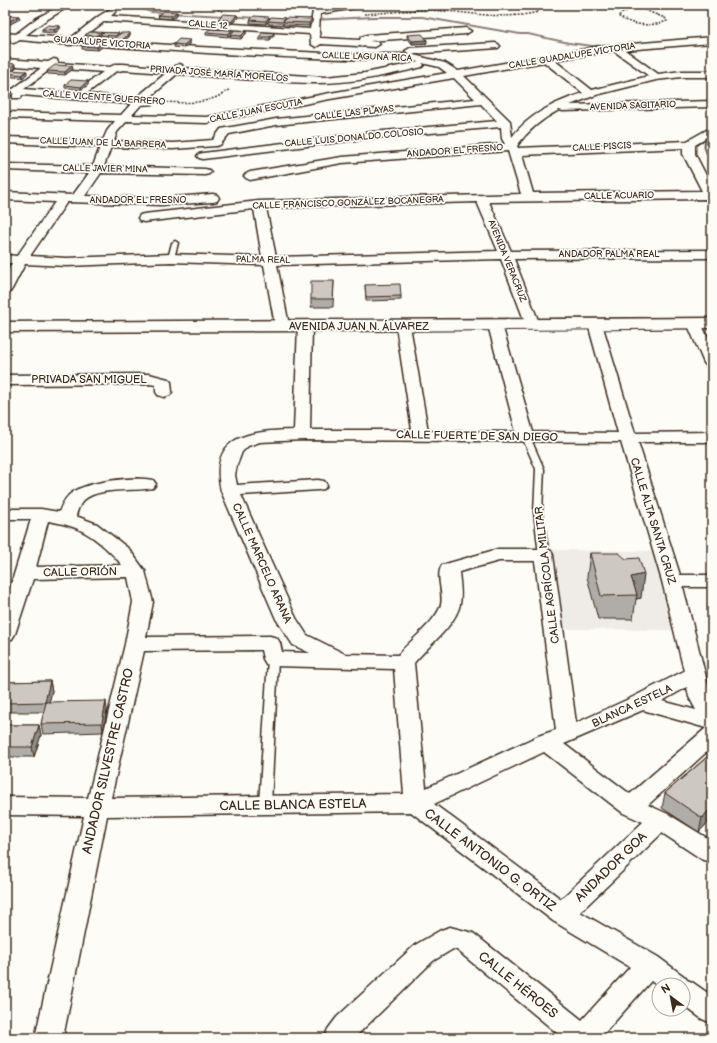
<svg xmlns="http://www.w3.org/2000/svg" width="717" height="1043" font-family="'Balsamiq Sans',sans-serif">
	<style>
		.built { fill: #efece7 }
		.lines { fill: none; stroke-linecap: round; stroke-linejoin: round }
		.stream { fill: #887d74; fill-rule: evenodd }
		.lane-casing { stroke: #3b2a1e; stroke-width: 3 }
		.street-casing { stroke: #3b2a1e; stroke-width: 3 }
		.secondary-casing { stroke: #3b2a1e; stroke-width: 3 }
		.path { stroke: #3b2a1e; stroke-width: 1.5; stroke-dasharray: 2 1.5; stroke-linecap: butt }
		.lane { fill: #fdfcf7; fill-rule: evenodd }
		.street { fill: #fdfcf7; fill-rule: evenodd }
		.secondary { fill: #fdfcf7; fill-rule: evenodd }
		.wall { fill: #b0aca7; stroke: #3b2a1e }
		.shaded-wall { fill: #908c88; stroke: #3b2a1e }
		.building { fill: #cdc8c2; stroke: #3b2a1e }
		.labels { text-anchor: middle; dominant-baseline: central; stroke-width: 3.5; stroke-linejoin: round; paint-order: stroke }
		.far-street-label { font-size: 9px; fill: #3b2a1e; stroke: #fdfcf7 }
		.street-label { font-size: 11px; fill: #3b2a1e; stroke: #fdfcf7 }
		.near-street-label { font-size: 13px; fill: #3b2a1e; stroke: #fdfcf7 }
	</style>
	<rect width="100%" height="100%" fill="#fdfcf7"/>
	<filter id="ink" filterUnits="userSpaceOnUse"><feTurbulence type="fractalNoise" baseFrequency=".025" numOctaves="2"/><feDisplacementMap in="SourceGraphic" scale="8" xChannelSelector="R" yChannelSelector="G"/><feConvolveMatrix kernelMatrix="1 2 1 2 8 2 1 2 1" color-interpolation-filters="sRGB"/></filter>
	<g filter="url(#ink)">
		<path class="built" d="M551,550L655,551L675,630L563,629Z"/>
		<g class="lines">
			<path class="stream" d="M124,5H128L152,11L259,17L260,18L259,19L152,13Z
				M374,16H422L520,33H528L569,42L592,45L649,42H657L659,43L657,44L592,47L569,44L528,35H520L422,18H374L312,21L311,20L312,19Z
				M712,36V38L688,40L686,39Z"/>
			<g class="lane-casing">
				<path id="lane" d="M175,241L178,243L174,258L169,259L168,258L172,243Z
					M523,435H529L530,437L544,469L542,512L549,555L544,558L539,555L534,512L536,469L522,437Z
					M273,656L277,657L278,659L271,805L269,808L265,809L261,808L259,805L268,659L269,657Z"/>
			</g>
			<g class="street-casing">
				<path id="street" d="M61,5H71L43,22L26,35L71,38L99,16L112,8L116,11L111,16L310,29L313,11L339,5H359L355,8L320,14L319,32L320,38L360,40L361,37L367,35L466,28L471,31L466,34L369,41L378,42L380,44L375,47L321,44L316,47L311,44L310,34L105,21L81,39L199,47L346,54H410L445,63L458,71L597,47L712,37V43L625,50L658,74L682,71H712V77H682L656,80L596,95L570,105L712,101V107L563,111L559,110C542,119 528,130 517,146L518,148L687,141L712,127V135L695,145V154L712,187V203L708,202L706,199L489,202L511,251L712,250V258L514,259L540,325L538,328L533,329L528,328L526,325L501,259L277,265L289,325L287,328L282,329L277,328L275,325L264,265L171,262L67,266L25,264L12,289L10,292L5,293V276L12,263H5V255L17,256L55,202L5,200V192L73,195L89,173L5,170V164L93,166L100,147L5,143V137L103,140L107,131L115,121L5,118V112L121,115L131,104L22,95L21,98H13V95L5,94V88L13,89L41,68L5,65V59L48,62L54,59L57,60L58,63L110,67L116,64H123L172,68L179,64L182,65L183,68L325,77L365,73L419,62L410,60C298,60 186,52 74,44L71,45L20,40L14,43L11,42L10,39H5V33L16,34L37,18ZM614,51L649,76L592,90L554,60ZM544,62L583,93C556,102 529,114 512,137L510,121L464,76ZM422,63L439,67L447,73L330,93L207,117L132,115L141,105L152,104L153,102L152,100L148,99L177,74C221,77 266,82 311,83C348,84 387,76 422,67L424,65ZM52,68L103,72L74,93L24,89ZM123,70L166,73L136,98L86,94L115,72ZM454,78L475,99L276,119L221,129L213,140L173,143L114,141L117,132L127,121L207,123L330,99ZM481,104L497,121L372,132L203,153L199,154L197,156L199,158L203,159L372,138L501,127L502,139L505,144L342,157L250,172L246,174L244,176L246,178L250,180L342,163L508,151L521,194L259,201L144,214L140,215L138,218L140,221L144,222L254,209L262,257L171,254L67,258L30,256L67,202L161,205L213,202L217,201L219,198L217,195L213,194L161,198L85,196L101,173L205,175L209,174L211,172L209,170L205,169L104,166L111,147L173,149L216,146L220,145L229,134L276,125ZM683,148V154L702,191L533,193L522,155ZM477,202L498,251L276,257L266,208Z
					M495,43L498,44L500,46L498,48L410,54L405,51L410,48Z
					M694,319L699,320L701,323L712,347V368L707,366L704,363L687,323L689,320Z
					M595,320L600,321L602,324L635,433L712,432V442H638L680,575H712V587H683L712,701V747L648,805L668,814L712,841V862L703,860L662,833L580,912L658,957L685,977L687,980L692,982L712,996V1023L702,1019L683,1005V985H659V987L651,981L600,1038H563L457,950L453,949L433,961L354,1038H324L328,1029L337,1017L415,945L441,930L450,927L473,933L582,1020L630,967L553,921L411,812L107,816L63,1038H35L84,816L5,815V797L88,798L125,644L133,602L128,577L33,579L15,634L12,639L5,641V604L31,519H5V509H41L59,512C62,504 66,496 73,492C89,481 134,476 153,480L156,484L153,488C134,492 96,486 82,502C79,506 77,511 76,516L97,524L129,549L145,571L153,602L146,637L270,636L277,638L280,643L282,652L310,653L293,645L276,619L221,491C208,434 251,431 294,430L298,325L300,322L305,321L310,322L312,325L310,430H412L396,326L398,323L403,322L408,323L410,326L428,431L516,432L488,325L490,322L495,321L500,322L502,325L533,432L618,433L588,324L590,321ZM303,440L621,442L662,581L684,671L633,697L576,723L553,555L551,551L544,549H498L442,565C435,576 444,592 441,605C435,623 410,640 398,655L345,654L307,635L296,618L241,495L318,490L324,489L327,485L324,481L318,480L237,485L235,475L237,465L242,452L248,446L260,442ZM48,521C60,523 74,526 84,532C97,539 113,554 122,565L36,567ZM499,561H535L556,730L538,736L426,788L414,663C428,646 456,625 460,604C462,594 460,582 459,572ZM261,650L263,659L266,664L273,666L394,669L404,794L111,798L144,651ZM687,687L689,697L696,710L662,701ZM643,710L706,728L630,794L564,744ZM544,752L623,813L643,822L561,899L434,804Z
					M149,374L168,379L171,382L172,392L170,395L164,397L158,395L156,392V385L149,384L5,385V375Z"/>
			</g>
			<g class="secondary-casing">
				<path id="secondary" d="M712,318V328C476,331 241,331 5,332V322C241,320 476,320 712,318Z"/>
			</g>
			<path class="path" d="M212,5L223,12
				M632,5L665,18L667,21C652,27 631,26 618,16L634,6
				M364,14C385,13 407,10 428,10C465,11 502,21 538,12L539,5
				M163,102C187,103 210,105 230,89"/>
			<use href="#lane" class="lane"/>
			<use href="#street" class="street"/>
			<use href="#secondary" class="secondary"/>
		</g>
		<path class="wall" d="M177,12V15L172,19L159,18L158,15Z
			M237,15L238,18L231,24H227V22H218V19Z
			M285,18V20L312,19V22L309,26L283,25V23L282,25L268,24V22L266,24L250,23V20Z
			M60,26V29L55,33L42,32V29Z
			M246,31V34L241,39L230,38V35L228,37L206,35V32L232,33Z
			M90,32L119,33L120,34L130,33V36L121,43H112V40L113,39L101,38L99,36L96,39L86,38L85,35Z
			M407,35L427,43L412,44L407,37Z
			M274,36L270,40H259V37Z
			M190,43L184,48L174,47V44Z
			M82,46L102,47L98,50L82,49Z
			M5,63L16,68L12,70L27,74L23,78L5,76Z
			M72,66L73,69L65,75L48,74L47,71Z
			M88,81V85L81,90L65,88V85Z
			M5,91L13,94L7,101H5Z
			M705,138H712V162L710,163L704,147Z
			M334,281L333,307H311V299Z
			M365,285L401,296V300L366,301Z
			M590,553L641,598L636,599L633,619H598L587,577Z
			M50,681L52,691L49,702L107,710L103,732L43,734L41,724L44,712H5V682Z
			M5,725H39L41,735L34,757H5Z
			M712,738V818L699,832L662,808L665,793L709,755L707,754L710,740Z"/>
		<path class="shaded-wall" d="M177,12V15L172,19L171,16Z
			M237,15L238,18L231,24V22Z
			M19,16L20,19L7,26L6,23Z
			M269,17L270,20L266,24V21Z
			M312,19V22L309,26V23Z
			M60,26V29L55,33L54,30Z
			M232,30V33L228,37V34Z
			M246,31V34L241,39V36Z
			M130,33V36L121,43V41Z
			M274,33V36L270,40V37Z
			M99,34V36L96,39L95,36Z
			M190,40V43L184,48V45Z
			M427,40V43L412,44V41Z
			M102,44V47L98,50L97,47Z
			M15,64L16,68L7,73V70Z
			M72,66L73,69L65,75V72Z
			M27,71V74L23,78L22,75Z
			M88,81V85L81,90V87Z
			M12,91L13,94L7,101V98Z
			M644,574L641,598L636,599L637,595L631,577Z
			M50,681L52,691L47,712L45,702Z
			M106,701L107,710L103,732L102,723Z
			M39,725L41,735L34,757L32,747Z
			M712,807V818L699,832L702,818Z"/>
		<path class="building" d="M164,11L177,12L171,16L158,15Z
			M223,14L237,15L231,22L227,21L229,20L218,19Z
			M5,15H6L19,16L6,23H5Z
			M254,16L269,17L266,21L250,20Z
			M271,17L285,18L282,22L268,21Z
			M286,18L312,19L309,23L283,22Z
			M48,25L60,26L54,30L42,29Z
			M210,29L232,30L228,34L206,32Z
			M235,30L246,31L241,36L230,35Z
			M90,32L119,33L115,36L100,35L102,34H99L95,36L85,35Z
			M263,32L274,33L270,37H259Z
			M121,33H130L121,41L112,40Z
			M422,34L427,40L412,41L407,35Z
			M179,39L190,40L184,45L174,44Z
			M86,43L102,44L97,47L82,46Z
			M5,63L15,64L7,70L27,71L22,75L5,73Z
			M55,65L72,66L65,72L47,71Z
			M71,80L88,81L81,87L65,85Z
			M5,91H12L7,98H5Z
			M705,138H712V153Z
			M311,281H334L333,299H311Z
			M400,284L401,296L366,297L365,285Z
			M590,553H619L626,559L639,558L644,574L631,577L637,595L601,596Z
			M50,681L45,702L5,703V682Z
			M106,701L102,723L41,724L46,702Z
			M5,725H39L32,747H5Z
			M712,753V807L702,818L665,793Z"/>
	</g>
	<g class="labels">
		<g class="far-street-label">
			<text transform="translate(208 25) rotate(4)">CALLE 12</text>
			<text transform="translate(102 43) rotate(4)">GUADALUPE VICTORIA</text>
			<text transform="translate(572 56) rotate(-9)">CALLE GUADALUPE VICTORIA</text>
			<text transform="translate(367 57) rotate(2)">CALLE LAGUNA RICA</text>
			<text transform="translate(219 74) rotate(4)">PRIVADA JOSÉ MARÍA MORELOS</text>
			<text transform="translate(104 98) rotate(4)">CALLE VICENTE GUERRERO</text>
			<text transform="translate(633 106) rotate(-2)">AVENIDA SAGITARIO</text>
			<text transform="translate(256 111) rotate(-11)">CALLE JUAN ESCUTIA</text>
			<text transform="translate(354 113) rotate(-6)">CALLE LAS PLAYAS</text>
			<text transform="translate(354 138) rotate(-5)">CALLE LUIS DONALDO COLOSIO</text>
			<text transform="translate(103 143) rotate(2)">CALLE JUAN DE LA BARRERA</text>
			<text transform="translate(602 147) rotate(-3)">CALLE PISCIS</text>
			<text transform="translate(455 151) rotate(-4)">ANDADOR EL FRESNO</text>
			<text transform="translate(105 169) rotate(1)">CALLE JAVIER MINA</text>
			<text transform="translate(619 196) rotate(-1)">CALLE ACUARIO</text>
			<text x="138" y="200">ANDADOR EL FRESNO</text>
			<text transform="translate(348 203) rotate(-2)">CALLE FRANCISCO GONZÁLEZ BOCANEGRA</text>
			<text x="609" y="254">ANDADOR PALMA REAL</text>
			<text transform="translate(263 260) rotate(1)">PALMA REAL</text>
			<text transform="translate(507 261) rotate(68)">AVENIDA VERACRUZ</text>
		</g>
		<g class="street-label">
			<text x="359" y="326">AVENIDA JUAN N. ÁLVAREZ</text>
			<text x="89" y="379">PRIVADA SAN MIGUEL</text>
			<text transform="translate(477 436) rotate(1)">CALLE FUERTE DE SAN DIEGO</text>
			<text transform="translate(653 521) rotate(73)">CALLE ALTA SANTA CRUZ</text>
			<text transform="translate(262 563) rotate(66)">CALLE MARCELO ARANA</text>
			<text transform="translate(80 572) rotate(-1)">CALLE ORIÓN</text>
			<text transform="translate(547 575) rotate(-97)">CALLE AGRÍCOLA MILITAR</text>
			<text transform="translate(632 706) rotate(-25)">BLANCA ESTELA</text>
		</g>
		<g class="near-street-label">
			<text transform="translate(108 761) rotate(-77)">ANDADOR SILVESTRE CASTRO</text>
			<text transform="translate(293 805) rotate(-1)">CALLE BLANCA ESTELA</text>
			<text transform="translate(490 860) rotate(37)">CALLE ANTONIO G. ORTIZ</text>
			<text transform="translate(611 867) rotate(-44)">ANDADOR GOA</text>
			<text transform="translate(518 985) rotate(39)">CALLE HÉROES</text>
		</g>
	</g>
	<rect width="717" height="1043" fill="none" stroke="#fdfcf7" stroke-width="20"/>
	<rect x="10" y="10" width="697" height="1023" fill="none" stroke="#3b2a1e" stroke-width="1.5" filter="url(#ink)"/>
	<g transform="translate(671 997) rotate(328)"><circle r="19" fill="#fdfcf7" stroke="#afa8a0"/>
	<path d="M0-3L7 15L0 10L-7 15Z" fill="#3b2a1e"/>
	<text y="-6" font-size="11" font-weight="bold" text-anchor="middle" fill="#3b2a1e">N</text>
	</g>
</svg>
